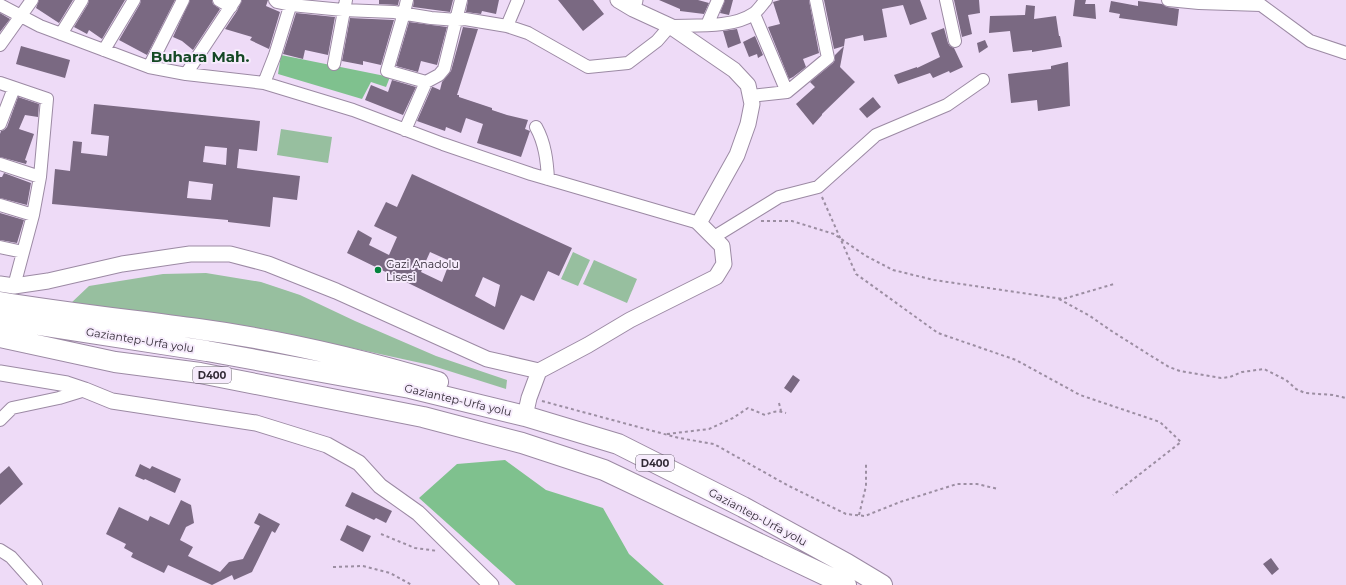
<svg xmlns="http://www.w3.org/2000/svg" width="1346" height="585" font-family="Montserrat,sans-serif">
	<style>
		.green { fill: #97bf9f }
		.forest { fill: #7fc18e }
		.building { fill: #7a6982; fill-rule: evenodd }
		.lines { fill: none; stroke-linecap: round; stroke-linejoin: round }
		.minor-casing { stroke: #9c8aa4; stroke-width: 14 }
		.tertiary-casing { stroke: #9c8aa4; stroke-width: 17 }
		.trunk-casing { stroke: #9c8aa4; stroke-width: 22 }
		.path { stroke: #9c8ea2; stroke-width: 2; stroke-dasharray: 3 3; stroke-linecap: butt }
		.minor { stroke: #fff; stroke-width: 12 }
		.tertiary { stroke: #fff; stroke-width: 15 }
		.trunk { stroke: #fff; stroke-width: 20 }
		.poi-dot { fill: #05843e; stroke: #f6ebfc; stroke-width: 1.5 }
		.labels { text-anchor: middle; dominant-baseline: central; stroke-width: 4; stroke-linejoin: round; paint-order: stroke }
		.shield { fill: #f6ebfc; stroke: #6b6370; stroke-width: 1 }
		.shield-label { font-size: 10px; font-weight: bold; fill: #302934 }
		.poi-label { font-size: 11px; fill: #302934; stroke: #f6ebfc; text-anchor: start }
		.street-label { font-size: 11px; fill: #302934; stroke: #f6ebfc }
		.district-label { font-size: 15px; font-weight: bold; fill: #154825; stroke: #f6ebfc }
	</style>
	<rect width="100%" height="100%" fill="#eedbf7"/>
	<path class="green" d="M281,129L332,137L328,163L277,155Z
		M573,252L590,260L578,286L561,279Z
		M594,260L637,279L627,303L583,284Z
		M206,273L261,282L300,295L355,321L436,356L507,380L506,389L430,365L265,329L70,304L89,286L163,274Z"/>
	<path class="forest" d="M281,55L390,77L386,87L371,82L362,99L278,74Z
		M505,460L546,490L603,508L629,554L664,585H516L419,498L457,464Z"/>
	<path class="building" d="M39,0H73L59,23L36,8Z
		M89,0H125L102,39L89,30L87,34L74,27L88,4Z
		M141,0H175L147,55L119,40L140,4Z
		M190,0H212L213,4L220,9L193,50L182,41L173,37Z
		M242,0H268L266,6L280,12L269,49L250,40L252,37L225,29L237,11Z
		M379,0H399L398,5L379,4Z
		M414,0H453L450,12L413,7Z
		M468,0H499L496,14L482,11L481,14L466,12Z
		M558,0H593L604,14L583,31Z
		M659,0H698L709,3L704,14L680,11V9Z
		M725,0H733L729,15L720,13Z
		M780,0H809L819,53L803,59L806,67L793,77L789,79L768,27L780,24L773,2Z
		M824,0H920L927,19L910,25L903,5L882,9L887,37L864,41L863,35L845,39L844,46L834,49Z
		M954,0H979L980,13L968,15L972,34L962,37Z
		M1075,0H1086L1085,4H1095L1096,19L1073,16Z
		M1111,1L1138,6V1L1162,4L1167,7L1179,9L1177,26L1119,18L1120,14L1109,12Z
		M1026,5L1035,6L1034,19L1056,16L1059,36H1060L1062,47L1032,52V50L1013,52L1010,31L989,33L990,16L1025,15Z
		M0,13L10,19L0,32Z
		M296,13L335,17L328,55L305,50L303,59L283,54Z
		M350,18L394,20L381,65L363,61V65L342,61Z
		M409,22L447,27L437,65L421,61L418,72L396,66Z
		M463,27L478,29L457,95H459V97L492,108V110L507,115L528,120L525,129L530,131L521,157L477,143L483,124L466,118L461,133L446,127L445,131L417,121L432,87H433L440,90L442,82L451,71Z
		M944,28L948,43L950,46L954,48L963,67L950,73L949,71L933,78L930,73L898,84L894,75L917,67V68L940,57L931,33Z
		M737,29L741,43L728,48L723,31Z
		M755,36L763,55L758,58L757,54L749,57L743,42Z
		M985,40L988,47L979,53L977,43Z
		M21,46L70,60L65,78L16,64Z
		M844,46L840,67L855,82L822,114V115L813,125L796,104L815,87L810,82L833,63L835,60V55Z
		M1068,62L1070,106L1038,111L1037,100L1011,103L1008,74L1051,69V66Z
		M392,80L416,87L403,115L365,100L371,85L388,92Z
		M18,97L39,104L38,117L25,115L19,129L34,134L25,160L27,161L26,164L0,157V134L1,131L4,130L7,127Z
		M873,97L881,107L867,118L859,109Z
		M94,104L260,121L257,151L239,149L237,168L300,176L297,200L273,197L270,227L228,222V220L52,204L55,169L70,171L73,141L82,142L81,153L107,156L109,136L91,134ZM205,146L227,148L226,165L203,162ZM189,181L213,184L211,200L187,198Z
		M4,173L31,183L27,205L0,198V177H2Z
		M412,174L572,248L559,276L548,271L534,301L521,295L504,330L347,253L358,230L372,238L369,245L389,255L397,237L374,226L386,202L397,207ZM430,252L450,261L442,282L421,272ZM483,277L500,285L495,307L475,296Z
		M0,213L24,220L17,243L0,240Z
		M793,375L800,380L791,393L784,388Z
		M140,464L150,469L152,466L181,479L175,493L145,479L144,480L135,476Z
		M9,466L23,484L0,505V474Z
		M352,492L392,511L386,523L376,518L374,520L345,506Z
		M181,500L191,505L194,523L186,527L180,540L193,547L188,556L220,572L229,562L243,559L260,526L254,523L259,513L280,524L275,533L272,531L252,572L234,580L232,575L212,585L168,565L164,573L131,557L133,553L124,548L126,544L106,534L119,507L148,521L150,516L169,525Z
		M347,525L371,536L363,552L340,540Z
		M1271,558L1279,569L1272,575L1263,564Z"/>
	<g class="lines">
		<g class="minor-casing">
			<path id="minor" d="M219,0L231,7
				M275,0L277,2L291,5L343,10L394,12L431,18L457,20L465,19L507,26L528,33L588,67L628,63L657,41L670,26C695,25 733,28 753,14C758,11 762,4 766,0
				M407,0L404,13L387,71L426,82
				M946,0L955,41
				M1168,0L1199,3L1261,5L1310,41L1346,53
				M0,5L40,26L149,67L186,74L264,83L353,110L443,144L531,174L699,223
				M754,14L787,92
				M707,25L718,0
				M507,26L518,0
				M61,34L82,0
				M0,45L32,0
				M104,50L134,0
				M334,64L346,0
				M149,67L183,0
				M186,74L235,0
				M0,83L47,99L40,177L33,215
				M264,83L275,55L292,0
				M751,96L787,92L828,58L816,0
				M0,124L14,88
				M536,127C545,143 547,161 548,179
				M405,130L426,82L439,75L444,69L461,0
				M0,164L40,177
				M0,205L33,215L14,286
				M740,221L714,237L779,197L818,187L876,135L947,105L983,80
				M0,247L23,252
				M0,420L12,408L59,398L85,390
				M0,550L11,557L36,585"/>
		</g>
		<g class="tertiary-casing">
			<path id="tertiary" d="M618,0L633,9L635,0
				M0,284L14,286L48,281L122,264L190,254H230L268,264L336,291L487,359L539,371
				M0,373L67,384L85,390L112,401L256,423L327,445L359,463L380,486L418,513L491,585
				M525,416L529,398L539,371L588,345L630,320L716,277L724,264L722,246L699,223L737,155L748,124L752,104L748,85L734,70L670,26L633,9"/>
		</g>
		<g class="trunk-casing">
			<path id="trunk" d="M0,302C66,313 132,320 198,329C279,340 360,359 438,382
				M0,319L207,351L410,388L525,416L618,444L743,507L847,564L882,585
				M0,337L115,362L200,373L423,417L522,443L604,470L846,585"/>
		</g>
		<path class="path" d="M822,197L856,274L938,333L1016,360L1080,395L1160,422L1181,442L1113,495
			M761,221H792L834,234L866,256L893,270L934,280L1063,299L1114,284
			M1059,299L1090,316L1110,330L1148,354L1169,367L1180,371L1221,378L1230,377L1242,372L1264,369L1286,380L1296,389L1305,393L1333,395L1346,398
			M542,401L679,438L714,444L787,485L846,514L865,516L900,502L957,484H977L998,489
			M779,403L781,411
			M667,434L709,429L733,418L748,408L765,415C772,412 778,410 786,413
			M859,515L866,486V464
			M381,534L415,548L438,551
			M333,567L363,566L390,573L412,585"/>
		<use href="#minor" class="minor"/>
		<use href="#tertiary" class="tertiary"/>
		<use href="#trunk" class="trunk"/>
	</g>
	<circle class="poi-dot" cx="378" cy="270" r="4"/>
	<g class="labels">
		<g class="shield">
			<rect x="193" y="367" width="38" height="16" rx="3"/>
			<rect x="636" y="455" width="38" height="16" rx="3"/>
		</g>
		<g class="shield-label">
			<text x="212" y="375">D400</text>
			<text x="655" y="463">D400</text>
		</g>
		<g class="poi-label">
			<text x="386" y="264">Gazi Anadolu<tspan x="386" dy="13">Lisesi</tspan></text>
		</g>
		<g class="street-label">
			<text transform="translate(140 340) rotate(9)">Gaziantep-Urfa yolu</text>
			<text transform="translate(458 400) rotate(13)">Gaziantep-Urfa yolu</text>
			<text transform="translate(758 517) rotate(28)">Gaziantep-Urfa yolu</text>
		</g>
		<g class="district-label">
			<text x="200" y="56">Buhara Mah.</text>
		</g>
	</g>
</svg>
